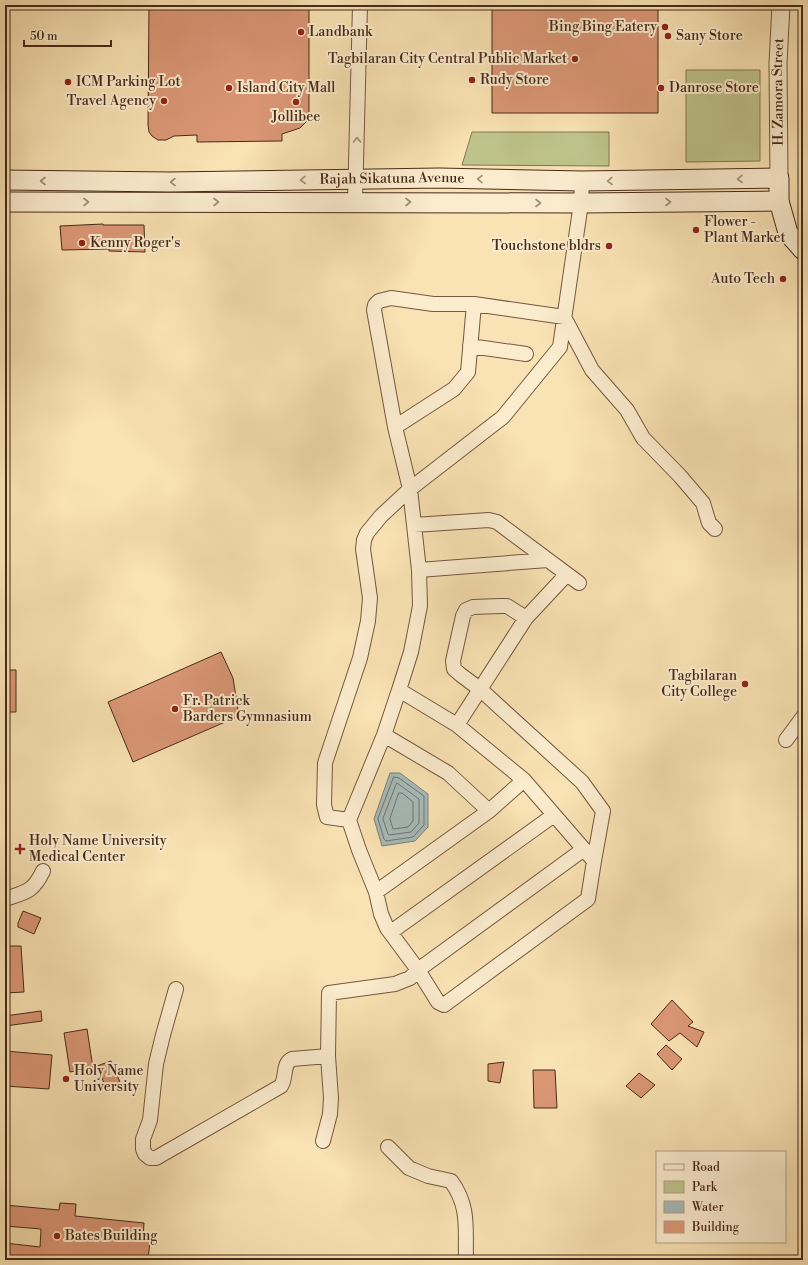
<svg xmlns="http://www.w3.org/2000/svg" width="808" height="1265" font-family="'Libre Bodoni',serif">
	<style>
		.green { fill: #bec38c; stroke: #827652 }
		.water { fill: #a4bab8; stroke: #7f8078 }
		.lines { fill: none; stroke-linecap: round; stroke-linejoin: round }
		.shore { stroke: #767268; stroke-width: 1 }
		.building { fill: #db9776; stroke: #472a19 }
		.minor-casing { stroke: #745840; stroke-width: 16 }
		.tertiary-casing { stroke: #745840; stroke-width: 19 }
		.secondary-casing { stroke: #472a19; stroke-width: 21 }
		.minor { stroke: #fbecce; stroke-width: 14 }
		.tertiary { stroke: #fbecce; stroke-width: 17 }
		.secondary { stroke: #fbecce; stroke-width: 19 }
		.oneway { stroke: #a18b74 }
		.poi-dot { fill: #8f2418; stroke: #fbecce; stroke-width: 1.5 }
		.labels { text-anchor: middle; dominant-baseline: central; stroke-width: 4; stroke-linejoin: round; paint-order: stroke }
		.poi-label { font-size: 14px; fill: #472a19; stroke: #fbecce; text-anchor: start }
		.street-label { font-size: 14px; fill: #472a19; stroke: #fbecce }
	</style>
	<rect width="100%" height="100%" fill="#f9e2b3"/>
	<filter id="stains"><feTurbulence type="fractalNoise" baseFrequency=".005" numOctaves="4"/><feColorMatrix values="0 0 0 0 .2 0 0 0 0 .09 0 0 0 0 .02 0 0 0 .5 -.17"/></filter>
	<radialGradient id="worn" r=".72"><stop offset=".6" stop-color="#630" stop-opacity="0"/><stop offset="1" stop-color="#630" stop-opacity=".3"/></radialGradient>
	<path class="green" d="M686,70H760V161L686,162Z
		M472,132H609V166L462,165Z"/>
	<path class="water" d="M390,773H400L428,794V827L415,841L382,846L374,819Z"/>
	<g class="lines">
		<path class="shore" d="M394,777L399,778L424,796V825L413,837L386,841L384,839L378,819Z
			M397,783L419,799V823L411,832L389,835L388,834L383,819Z
			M399,793H402L413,802V821L408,827L393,829L390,819Z"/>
	</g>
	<path class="building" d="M149,5H309V112L307,121L300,128L282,134V141L197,142V135L174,136L166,140H158L152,136L149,132L148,125Z
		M492,5H658V113H492Z
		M103,224V225H144L145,252L109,251V249L62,250L60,226Z
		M221,652L233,678L239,716L133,762L108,702Z
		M5,670H16V712H5Z
		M23,911L41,918L34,934L18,927V923Z
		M5,946H21L24,992L5,993Z
		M672,1000L693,1022L688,1026L704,1032L697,1047L680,1033L669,1041L651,1024Z
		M41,1011L42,1021L5,1026V1016Z
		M87,1029L93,1068L70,1072L64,1033Z
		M666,1045L682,1059L672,1070L657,1054Z
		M5,1051L52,1055L49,1089L5,1086Z
		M111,1061L120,1082L106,1088L97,1066Z
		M504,1062L500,1083L488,1081V1064Z
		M533,1070H555L557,1108H534Z
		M639,1073L655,1085L641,1098L626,1086Z
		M60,1203L76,1204L75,1216L144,1223L143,1240L150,1241L148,1260H5V1243L40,1247L41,1229L5,1226V1205L59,1210Z"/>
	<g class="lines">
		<g class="minor-casing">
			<path id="minor" d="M355,202L360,5
				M470,346L526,354
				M395,427L454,389L468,372L474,304
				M414,525L489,520L497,522L579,583
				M419,570L548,560
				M526,618L507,606H500L473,607L466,610L463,616L453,661L454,669L461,675L481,690L582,782L603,811L594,861
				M399,690L384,735L349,820L359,850L376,892L381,914L387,928L418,970L438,1002L444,1005L588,899L594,861L524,780L457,725L399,690L411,652L420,606L419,570L410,489L395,427L374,310L375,305L379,301L391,298L433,304H474L564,317L592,370L627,410L643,438L680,476L703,503L709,523L715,529
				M457,725L526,618L567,574
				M384,735L448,773L489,811
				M786,740L803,717
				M349,820L327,817L324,805L325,763L360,658L368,621L370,598L363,549L364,540L367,533L381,516L410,489L503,417L560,347L581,203L582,181
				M376,892L489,811L524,780
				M5,899C26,892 33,892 43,871
				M391,932L554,815
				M176,989L163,1035L156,1064L150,1120L143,1139V1149L145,1154L150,1158H156L281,1086C287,1077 282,1064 292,1059L328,1056L329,993L395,984L410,978L418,970L584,849
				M323,1141L330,1114L331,1098L328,1056
				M388,1147L409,1168L428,1176L451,1181C470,1207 465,1229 466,1260"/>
		</g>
		<g class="tertiary-casing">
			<g id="tertiary">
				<path id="s1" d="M779,178L778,63L781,5"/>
			</g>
		</g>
		<g class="secondary-casing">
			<g id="secondary">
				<path id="s2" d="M5,180L169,182L439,178L582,181L779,178V201L788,233L803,250"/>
				<path d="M5,202L581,203L779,201"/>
			</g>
		</g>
		<use href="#minor" class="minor"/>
		<use href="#tertiary" class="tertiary"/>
		<use href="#secondary" class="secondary"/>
	</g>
	<defs><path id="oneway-chevron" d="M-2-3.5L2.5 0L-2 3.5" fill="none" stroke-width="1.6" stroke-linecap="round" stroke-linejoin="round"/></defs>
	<g class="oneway">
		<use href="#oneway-chevron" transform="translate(357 140) rotate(-89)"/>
		<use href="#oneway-chevron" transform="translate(480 179) rotate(-179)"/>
		<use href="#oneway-chevron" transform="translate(740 179) rotate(179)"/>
		<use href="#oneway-chevron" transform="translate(303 180) rotate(179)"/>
		<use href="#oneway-chevron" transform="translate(43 181) rotate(-180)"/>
		<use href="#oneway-chevron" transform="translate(610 181) rotate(179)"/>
		<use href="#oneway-chevron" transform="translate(173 182) rotate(180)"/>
		<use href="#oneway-chevron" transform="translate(86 202)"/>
		<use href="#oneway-chevron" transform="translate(216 202)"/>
		<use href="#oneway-chevron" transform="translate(408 202)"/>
		<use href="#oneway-chevron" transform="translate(668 202)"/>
		<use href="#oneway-chevron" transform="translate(538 203)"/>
	</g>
	<g class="poi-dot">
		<circle cx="665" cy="27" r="4"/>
		<circle cx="301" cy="32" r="4"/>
		<circle cx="668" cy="36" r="4"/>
		<circle cx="575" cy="59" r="4"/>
		<circle cx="472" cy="80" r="4"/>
		<circle cx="68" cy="82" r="4"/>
		<circle cx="229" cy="88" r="4"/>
		<circle cx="661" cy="88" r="4"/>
		<circle cx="164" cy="101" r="4"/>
		<circle cx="296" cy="102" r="4"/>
		<circle cx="696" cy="230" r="4"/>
		<circle cx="82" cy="243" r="4"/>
		<circle cx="609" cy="246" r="4"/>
		<circle cx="783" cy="279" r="4"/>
		<circle cx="745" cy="684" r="4"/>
		<circle cx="175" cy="709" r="4"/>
		<path d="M18 843h4v4h4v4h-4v4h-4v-4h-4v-4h4z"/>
		<circle cx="66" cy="1079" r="4"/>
		<circle cx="57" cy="1236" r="4"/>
	</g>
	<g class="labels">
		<g class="poi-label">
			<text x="657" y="27" text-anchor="end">Bing Bing Eatery</text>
			<text x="309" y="32">Landbank</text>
			<text x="676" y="36">Sany Store</text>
			<text x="567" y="59" text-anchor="end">Tagbilaran City Central Public Market</text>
			<text x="480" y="80">Rudy Store</text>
			<text x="76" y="82">ICM Parking Lot</text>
			<text x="237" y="88">Island City Mall</text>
			<text x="669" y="88">Danrose Store</text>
			<text x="156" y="101" text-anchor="end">Travel Agency</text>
			<text x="296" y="117" text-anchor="middle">Jollibee</text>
			<text x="704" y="222">Flower -<tspan x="704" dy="16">Plant Market</tspan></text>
			<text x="90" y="243">Kenny Roger's</text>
			<text x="601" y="246" text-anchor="end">Touchstone bldrs</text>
			<text x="775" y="279" text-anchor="end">Auto Tech</text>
			<text x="737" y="676" text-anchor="end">Tagbilaran<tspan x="737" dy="16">City College</tspan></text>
			<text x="183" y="701">Fr. Patrick<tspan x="183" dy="16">Barders Gymnasium</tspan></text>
			<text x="29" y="841">Holy Name University<tspan x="29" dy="16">Medical Center</tspan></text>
			<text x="74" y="1071">Holy Name<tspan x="74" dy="16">University</tspan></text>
			<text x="65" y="1236">Bates Building</text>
		</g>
		<g class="street-label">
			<text stroke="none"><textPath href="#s1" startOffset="86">H. Zamora Street</textPath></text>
			<text stroke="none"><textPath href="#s2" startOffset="387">Rajah Sikatuna Avenue</textPath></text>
		</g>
	</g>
	<rect width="808" height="1265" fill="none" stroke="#f9e2b3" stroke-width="20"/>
	<rect x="6" y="6" width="796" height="1253" fill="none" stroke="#472a19" stroke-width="2"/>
	<rect x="10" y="10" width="788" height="1245" fill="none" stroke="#472a19"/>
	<rect x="656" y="1151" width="130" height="92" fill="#fbecce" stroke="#b39e86"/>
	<rect x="664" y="1164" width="20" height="6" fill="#fbecce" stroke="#b39e86"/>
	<text x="692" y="1171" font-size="12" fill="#472a19">Road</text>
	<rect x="664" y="1181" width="20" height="12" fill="#bec38c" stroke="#b39e86"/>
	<text x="692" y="1191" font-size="12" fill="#472a19">Park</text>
	<rect x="664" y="1201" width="20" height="12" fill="#a4bab8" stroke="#b39e86"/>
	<text x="692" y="1211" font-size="12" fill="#472a19">Water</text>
	<rect x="664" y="1221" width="20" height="12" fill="#db9776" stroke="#b39e86"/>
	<text x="692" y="1231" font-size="12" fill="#472a19">Building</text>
	<path d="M24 40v6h87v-6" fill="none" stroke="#472a19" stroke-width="2"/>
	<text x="30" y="40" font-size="12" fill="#472a19" stroke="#fbecce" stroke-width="3" paint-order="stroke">50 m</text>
	<rect width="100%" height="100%" filter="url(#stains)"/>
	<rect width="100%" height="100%" fill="url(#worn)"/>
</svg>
